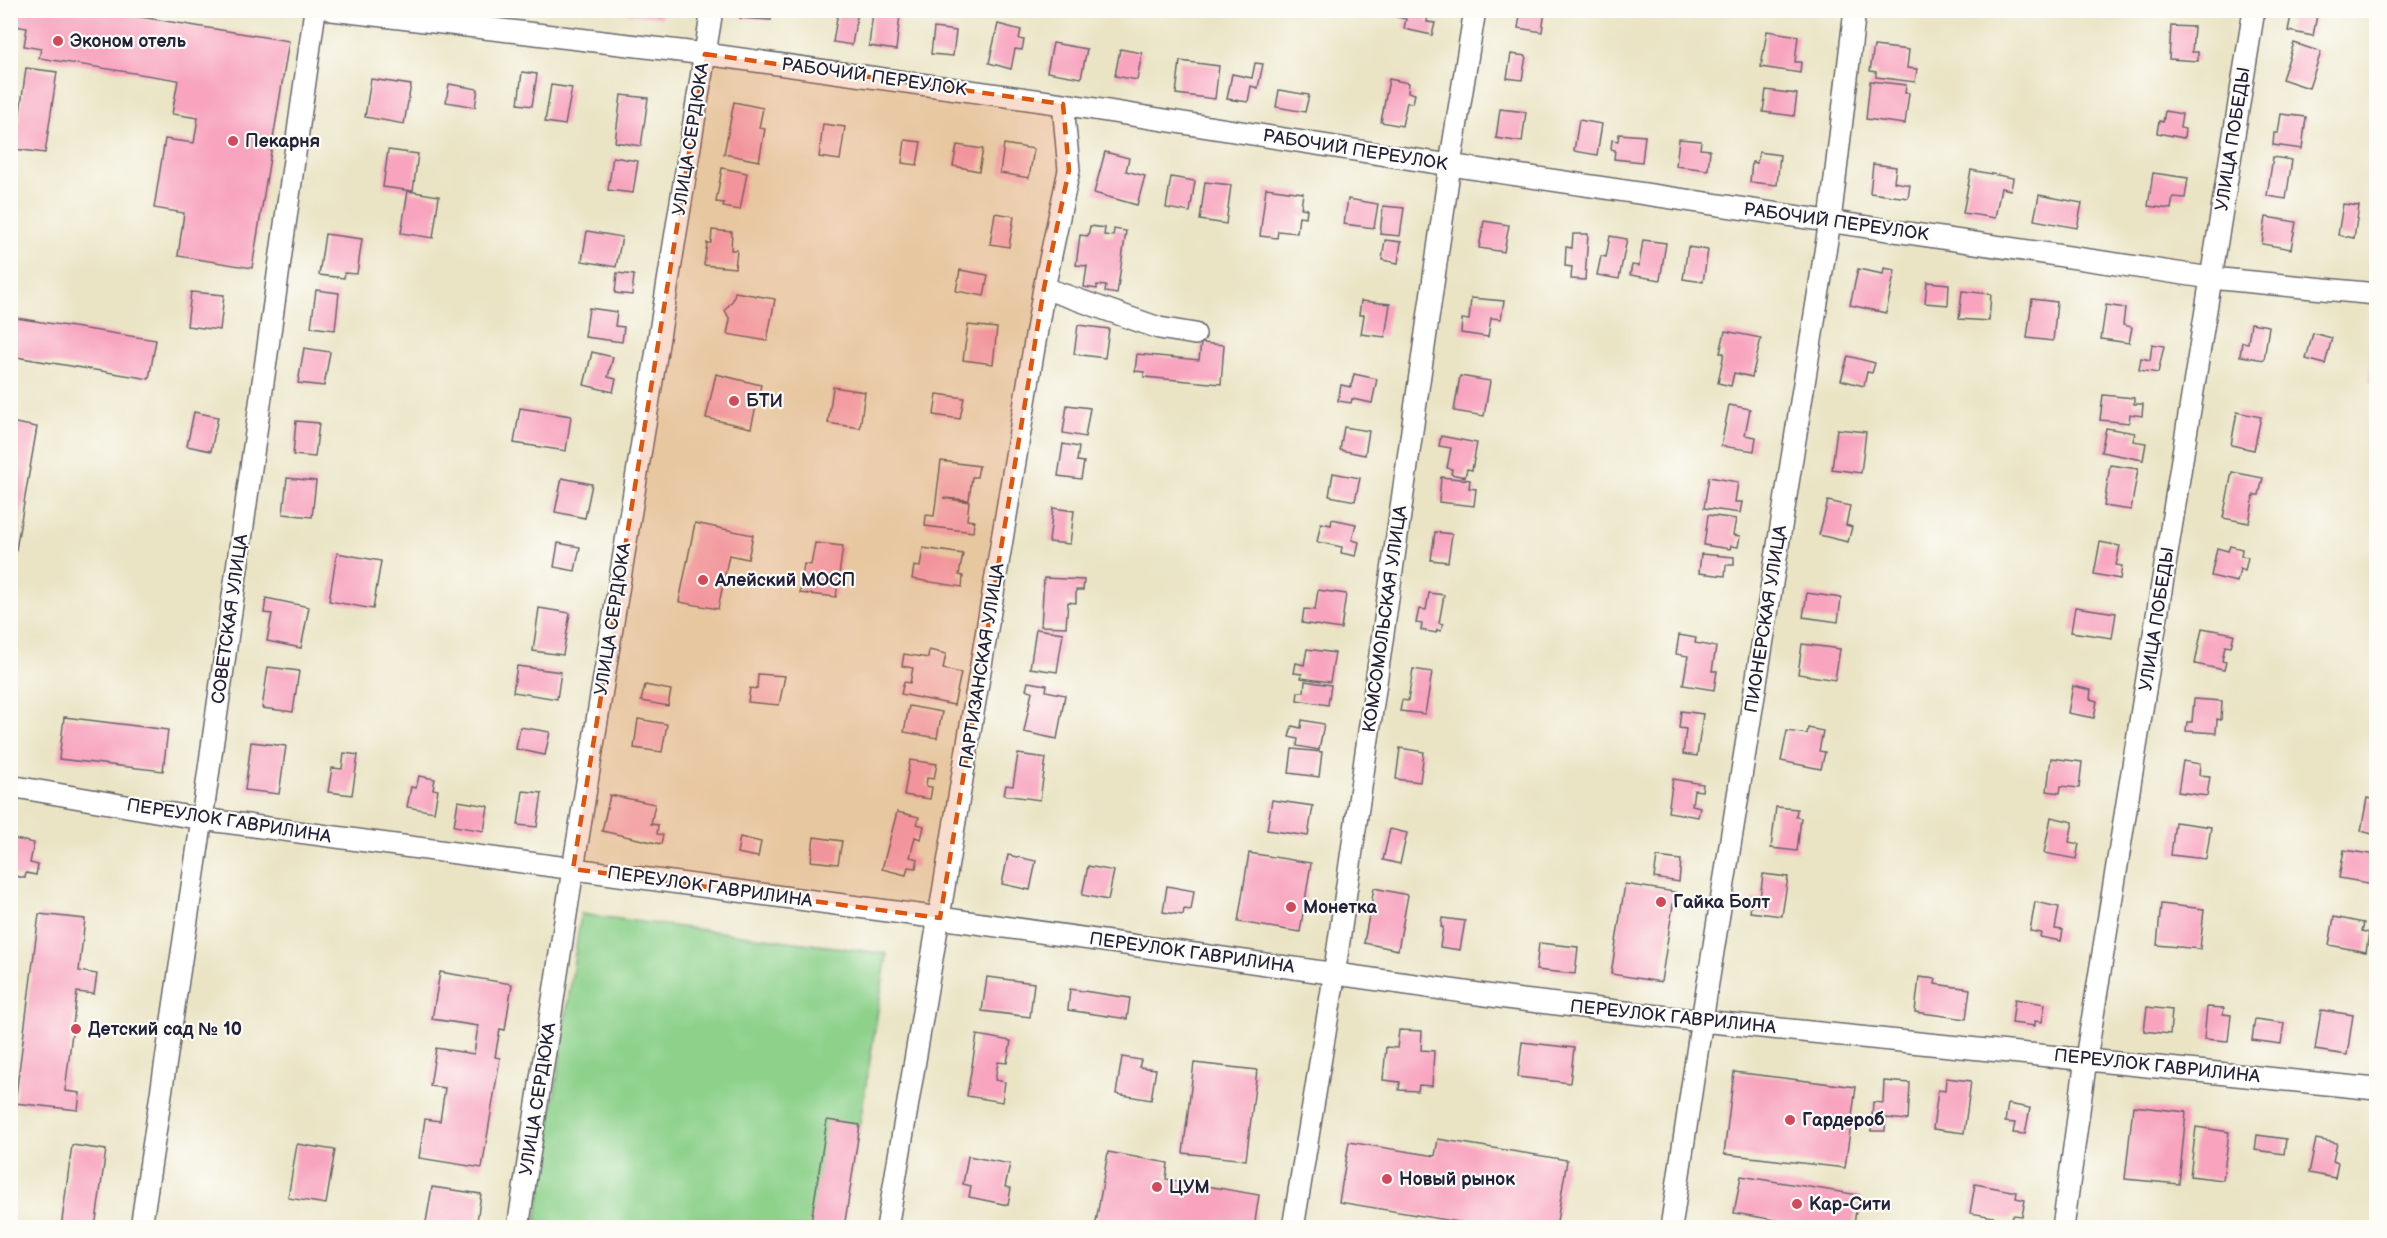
<svg xmlns="http://www.w3.org/2000/svg" width="2387" height="1238" font-family="'Balsamiq Sans',sans-serif">
	<style>
		.green { fill: #8dd18b; stroke: #587a63; stroke-width: 1.5 }
		.building { fill: #f8a4bf }
		.lines { fill: none; stroke-linecap: round; stroke-linejoin: round }
		.minor-casing { stroke: #68666b; stroke-width: 24 }
		.minor { stroke: #fff; stroke-width: 21 }
		.marked { fill: #de560e; fill-opacity: 0.2; stroke: #de560e; stroke-width: 4.5; stroke-dasharray: 12 8; stroke-linejoin: round }
		.poi-dot { fill: #d1495b; stroke: #fdfcf7; stroke-width: 2 }
		.labels { text-anchor: middle; dominant-baseline: central; stroke-width: 4.5; stroke-linejoin: round; paint-order: stroke }
		.poi-label { font-size: 18px; font-weight: bold; fill: #22223b; stroke: #fdfcf7; text-anchor: start }
		.street-label { font-size: 18px; fill: #22223b; stroke: #fdfcf7 }
	</style>
	<rect width="100%" height="100%" fill="#fdfcf7"/>
	<filter id="ink" filterUnits="userSpaceOnUse"><feTurbulence type="fractalNoise" baseFrequency=".0167" numOctaves="2"/><feDisplacementMap in="SourceGraphic" scale="12" xChannelSelector="R" yChannelSelector="G"/><feConvolveMatrix kernelMatrix="1 2 1 2 8 2 1 2 1" color-interpolation-filters="sRGB"/></filter>
	<filter id="wash" filterUnits="userSpaceOnUse"><feTurbulence type="fractalNoise" baseFrequency=".008" numOctaves="4" result="noise"/><feDisplacementMap in="SourceGraphic" scale="24" xChannelSelector="R" yChannelSelector="G"/><feGaussianBlur stdDeviation="1.35" result="paint"/><feColorMatrix in="noise" values="0 0 0 0 0 0 0 0 0 0 0 0 0 0 0 0 0 1.4 0 .05"/><feComposite in="paint" operator="in"/></filter>
	<g filter="url(#wash)">
		<rect width="100%" height="100%" fill="#eae4c5"/>
		<path class="green" d="M581,914L887,954L843,1227L535,1228Z"/>
		<g id="blocks">
			<path class="building" d="M17,10H97L289,41L252,268L178,256L184,213L154,208L165,139L194,143L198,118L172,114L178,80L39,58L41,49L24,46L27,28L15,26Z
				M625,10H662V18L625,13Z
				M740,10H772L771,20L740,18Z
				M1399,10H1429L1427,22L1435,23L1432,35L1404,29L1406,19L1397,17Z
				M1521,10H1545L1542,32L1518,28Z
				M2292,10H2318L2313,36L2288,31Z
				M873,11L900,15L896,50L869,46Z
				M838,12L857,15L852,45L833,42Z
				M998,24L1021,30L1019,39L1024,40L1022,50L1015,49L1011,69L989,63Z
				M2171,26L2194,27L2192,52H2198V61L2169,59Z
				M934,28L956,31L953,56L931,54Z
				M1767,31L1798,36L1795,62H1801L1800,73L1761,67Z
				M1053,43L1087,49L1081,78L1047,72Z
				M2294,43L2321,52L2309,88L2282,79Z
				M1874,46L1909,50L1907,68L1917,69L1915,82L1876,77V72L1870,71Z
				M1120,49L1142,53L1137,80L1115,76Z
				M1511,54L1526,56L1522,80L1507,78Z
				M1180,61L1219,66L1215,99L1176,94Z
				M1255,63L1263,64L1258,88L1251,86L1248,102L1227,99L1232,74L1252,78Z
				M26,68L57,72L45,153L15,149Z
				M522,72L537,74L532,106L518,104Z
				M371,79L411,85L404,124L365,117Z
				M1389,79L1409,83L1408,92L1415,94L1413,103L1407,102L1402,126L1381,122Z
				M1870,81L1906,85L1905,93H1909L1905,124L1866,119Z
				M449,84L478,89L475,107L446,102Z
				M551,85L572,88L565,125L545,122Z
				M1279,90L1309,95L1305,112L1276,107Z
				M1766,90L1797,94L1794,116L1763,112Z
				M621,95L648,98L641,146L615,142Z
				M734,102L763,108L759,128L765,129L759,161L724,154Z
				M1500,109L1526,112L1522,142L1496,138Z
				M2165,111L2182,114L2180,128L2185,129L2184,138L2157,133L2159,121L2163,122Z
				M2281,114L2306,117L2302,149L2273,145L2274,133H2278Z
				M1579,120L1602,124L1597,155L1574,151Z
				M823,124L845,127L840,160L819,157Z
				M1619,134L1645,136L1642,162L1614,159L1615,150L1611,149L1612,140L1618,141Z
				M1679,139L1701,141L1700,149L1710,150L1708,170L1676,166Z
				M905,140L921,142L917,165L902,163Z
				M1004,144L1034,149L1029,178L1000,173Z
				M957,145L983,149L979,171L953,166Z
				M388,150L418,154L413,191L383,187Z
				M1105,152L1129,158L1126,171L1145,176L1137,205L1094,193Z
				M1759,152L1780,155L1777,185L1750,182L1752,162L1757,163Z
				M613,157L638,161L633,193L608,190Z
				M2273,157L2292,160L2286,199L2267,196Z
				M1873,164L1896,167L1894,182L1910,185L1908,198L1870,193Z
				M722,168L747,173L740,210L723,207L724,203L716,202Z
				M1971,170L2013,178L2011,190L2001,188L1995,218L1963,213Z
				M2153,173L2188,178L2185,198L2173,197L2171,209L2148,206Z
				M1171,177L1195,181L1190,212L1166,208Z
				M1205,182L1231,185L1226,224L1200,220Z
				M1266,188L1303,193L1301,208L1307,209L1306,217L1299,216L1297,233L1278,231L1277,238L1260,236Z
				M408,191L439,196L433,238L401,233Z
				M2039,195L2082,203L2077,228L2034,220Z
				M1348,199L1378,204L1374,228L1344,224Z
				M2343,204L2359,206L2354,238L2338,235Z
				M1383,206L1404,208L1400,236L1380,234Z
				M995,213L1014,216L1009,247L990,244Z
				M2266,217L2296,222L2291,249L2262,244Z
				M1484,221L1509,225L1504,252L1479,248Z
				M1090,226L1105,228L1104,235L1113,236L1114,229L1126,231L1117,294L1105,292L1106,286L1097,285V289L1084,287L1087,266L1076,265L1080,235L1088,236Z
				M712,230L732,232L731,250H737L735,268L704,265L707,243H711Z
				M587,231L622,237L616,267L582,261Z
				M325,234L362,239L357,274L345,273L344,278L319,275Z
				M1573,234H1588L1585,280L1571,279L1572,267L1565,266L1566,247L1572,248Z
				M1610,236L1627,239L1619,279L1597,275L1601,256L1606,257Z
				M1385,240L1401,242L1398,263L1382,260Z
				M1643,240L1666,243L1660,280L1630,275L1632,265L1639,266Z
				M1688,247L1708,250L1703,282L1683,279Z
				M1884,268L1895,270L1886,313L1850,305L1858,269L1883,274Z
				M960,270L988,275L984,296L956,291Z
				M617,273L634,275L632,295L615,293Z
				M1927,282L1949,284L1948,305L1925,303Z
				M316,290L339,293L335,330L311,327Z
				M1962,291L1991,294L1989,321L1959,319Z
				M191,292L224,295L220,330L187,326Z
				M735,292L775,299L767,341L727,334L730,320L725,310L733,300Z
				M1471,298L1504,301L1501,319L1491,318L1488,337L1461,333L1462,319L1469,320Z
				M2032,299L2057,302L2053,341L2027,338Z
				M1361,301L1390,304L1385,337L1361,334L1364,315H1359Z
				M2106,305L2125,308L2123,325L2132,327L2129,343L2101,339Z
				M589,308L617,312L615,326L624,327L622,342L585,337Z
				M10,317L156,340L149,379L10,356Z
				M2251,323L2269,326L2264,360L2240,356L2242,342L2248,343Z
				M968,325L997,328L993,364L963,360Z
				M1078,325L1109,329L1105,358L1074,354Z
				M1725,331L1761,338L1752,377L1734,373L1731,386L1718,383L1724,353H1720Z
				M2313,333L2332,338L2325,364L2306,359Z
				M1201,343L1224,345L1221,384L1144,377V372L1135,371L1137,354L1199,360Z
				M2152,344L2164,346L2158,373L2139,370L2141,358L2150,360Z
				M304,348L330,352L324,386L298,383Z
				M592,352L613,357L608,377L616,379L613,392L584,385Z
				M1848,356L1875,363L1872,373L1867,372L1864,386L1841,380Z
				M2371,358L2376,359V383L2369,382Z
				M716,374L761,385L751,428L706,418Z
				M1354,374L1377,379L1372,403L1352,399L1351,403L1338,401L1341,385L1351,387Z
				M1460,376L1490,381L1484,416L1454,411Z
				M833,387L865,392L860,428L828,423Z
				M937,394L964,398L960,419L934,415Z
				M2103,395L2134,398V404H2143L2142,416L2130,414L2129,423L2100,420Z
				M1067,405L1090,408L1085,437L1063,433Z
				M1729,405L1750,409L1745,435L1756,437L1754,451L1721,446Z
				M520,408L571,416L566,451L514,443Z
				M194,412L218,417L211,451L187,446Z
				M2237,412L2261,417L2254,450L2231,445Z
				M296,421L319,423L315,457L293,455Z
				M10,422L37,427L12,573H10Z
				M1344,427L1369,431L1365,455L1340,450Z
				M2106,428L2135,433L2133,441L2146,443L2143,460L2101,452Z
				M1837,429L1866,432L1861,473L1832,469Z
				M1441,436L1477,443L1472,470L1467,469L1465,477L1451,474L1452,469L1447,468L1451,448L1439,446Z
				M1063,444L1079,447L1077,461L1084,462L1081,479L1058,476Z
				M941,461L979,466L977,477H972L969,500L943,498L969,502L967,520L974,521L973,532L925,526L926,515L934,516Z
				M2110,465L2138,469L2131,510L2104,506Z
				M2232,472L2263,478L2259,495H2254L2249,523L2223,518Z
				M1333,473L1360,478L1355,501L1329,496Z
				M1441,477L1470,480L1469,488L1476,489L1474,506L1439,502Z
				M1709,477L1738,482L1735,502H1742L1740,513L1704,508Z
				M287,478L316,481L312,517L283,514Z
				M562,478L592,484L585,518L555,512Z
				M1828,501L1850,506L1846,525L1852,527L1848,542L1819,535Z
				M1053,508L1074,511L1070,544L1049,542Z
				M1708,515L1736,519L1733,535L1740,536L1738,547L1731,546L1730,549L1704,545Z
				M1332,519L1356,524L1352,540L1359,542L1356,556L1341,553L1342,547L1317,542L1321,523L1331,525Z
				M695,523L753,535L748,559L729,555L718,609L679,602Z
				M1435,532L1452,534L1448,562L1431,560Z
				M2100,542L2120,546L2116,565L2122,566L2120,579L2094,574Z
				M558,543L580,547L575,571L554,567Z
				M815,543L843,546L836,597L800,593L804,564L811,565Z
				M2230,546L2242,549L2241,556L2248,557L2245,571L2240,569L2237,582L2211,576L2217,548L2228,551Z
				M923,548L963,554L959,575L963,576L962,587L912,579L914,566L920,567Z
				M337,553L381,561L373,609L329,601Z
				M1701,554L1734,557V565H1726L1725,576L1699,573Z
				M1044,578L1084,580L1083,590H1076V603L1068,602L1066,627L1041,626Z
				M1318,590L1346,594L1341,629L1302,623L1304,609L1315,610Z
				M1429,593L1444,595L1439,623L1443,624L1441,631L1437,630L1436,633L1421,630L1422,624L1416,623L1419,609L1426,610Z
				M1807,593L1841,598L1838,622L1803,617Z
				M266,598L309,607L301,648L267,641L272,614L264,613Z
				M2075,607L2116,613L2112,638L2071,632Z
				M539,608L570,613L563,655L533,651Z
				M2202,628L2234,634L2231,647L2225,646L2222,661L2226,662L2224,670L2195,664Z
				M1036,629L1063,633L1057,672L1030,668Z
				M1679,635L1696,638L1695,643L1716,647L1712,671H1717L1714,690L1683,685L1688,656L1676,654Z
				M1802,644L1840,649L1835,680L1798,674Z
				M1307,649L1335,653L1330,682L1301,678L1302,674L1294,673L1296,663L1304,665Z
				M929,650L946,654L943,669L961,673L954,705L901,694L904,682L910,683L913,668L902,666L904,654L928,658Z
				M517,666L561,672L557,699L513,692Z
				M268,667L299,671L293,712L262,708Z
				M1413,669L1432,672L1425,714L1400,711L1402,700L1408,701Z
				M758,674L785,676L779,705L748,702L750,688L757,689Z
				M1305,681L1331,685L1328,705L1297,700L1298,692H1304Z
				M1028,682L1047,685L1046,691L1065,695L1057,739L1024,732L1032,691L1026,690Z
				M645,685L671,690L668,706L641,701Z
				M2073,686L2091,690L2090,699L2097,701L2094,718L2068,713Z
				M2194,699L2222,701L2221,720L2217,719L2216,733L2186,731L2187,722H2192Z
				M909,706L942,712L937,738L904,732Z
				M1681,711L1703,714L1697,756L1683,754L1686,729L1679,728Z
				M64,717L168,730L163,771L59,759Z
				M638,719L667,724L662,752L634,748Z
				M1302,720L1324,724L1319,750L1297,746L1298,739L1289,737L1292,726L1301,728Z
				M520,727L550,732L545,755L516,749Z
				M1808,728L1823,731L1819,751L1825,752L1821,769L1781,761L1787,731L1807,734Z
				M251,742L286,746L279,794L245,790Z
				M1400,748L1424,752L1420,782L1396,779Z
				M1292,749L1322,752L1319,777L1289,773Z
				M344,753L358,755L352,795L328,792L332,768L342,769Z
				M1018,754L1046,758L1040,800L1004,795L1006,785L1013,786Z
				M2051,758L2082,762L2079,788L2061,786L2060,793L2047,791Z
				M910,760L937,764L934,779L927,778L926,786L932,787L930,799L904,795Z
				M2183,761L2200,764L2199,775L2210,776L2207,796L2178,792Z
				M419,776L435,779L433,789L438,790L434,812L407,807L411,787L416,788Z
				M1673,779L1703,784L1702,791L1694,790L1692,805L1700,807L1698,817L1668,812Z
				M523,791L542,793L537,827L518,825Z
				M610,795L655,804L651,824L658,825L657,834L663,835L661,844L602,831Z
				M2367,798L2376,800V835L2361,831Z
				M1272,800L1313,806L1308,836L1267,830Z
				M458,801L488,806L484,831L454,826Z
				M1776,807L1797,809L1796,817L1801,818L1797,851L1771,848Z
				M897,812L919,817L917,824L924,826L921,839L915,837L910,857L918,859L916,868L908,867L906,875L882,869Z
				M2051,817L2073,822L2069,842L2079,844L2076,859L2044,853Z
				M2175,822L2211,827L2206,859L2171,855Z
				M1390,829L1407,833L1400,864L1383,860Z
				M740,837L761,842L758,857L737,853Z
				M814,837L842,841L838,864L811,861Z
				M10,838L34,843L30,863L38,865L36,875L26,873L25,878L10,875Z
				M2344,850L2376,855L2374,884L2339,878Z
				M1249,853L1311,863L1300,932L1238,922Z
				M1008,855L1036,861L1030,890L1002,884Z
				M1657,857L1681,860L1679,882L1654,878Z
				M1088,866L1114,871L1108,900L1082,895Z
				M1763,874L1788,877L1782,916L1750,912L1752,898L1760,899Z
				M1625,884L1675,892L1661,982L1611,974Z
				M1167,886L1194,891L1191,910L1184,909L1183,915L1163,912Z
				M1374,888L1408,895L1398,950L1364,943Z
				M2035,902L2059,907L2055,929L2063,930L2061,941L2040,937L2041,933L2030,931Z
				M2161,904L2204,909L2200,949L2157,945Z
				M39,914L85,919L79,971L97,974L94,994L77,992L65,1091L80,1093L78,1110L15,1103Z
				M2334,917L2364,923L2362,931L2369,933L2366,952L2329,945Z
				M1442,918L1465,921L1460,950L1440,947L1443,927H1441Z
				M1539,943L1578,947L1575,974L1536,970Z
				M440,972L512,984L505,1030L500,1029L495,1057L500,1058L482,1168L419,1158L425,1119L440,1121L445,1088L430,1086L436,1048L474,1054L478,1026L432,1019Z
				M987,977L1034,983L1030,1017L982,1011Z
				M1919,977L1936,979L1935,984L1970,989L1966,1019L1915,1012Z
				M1070,989L1130,998L1127,1019L1068,1010Z
				M2015,999L2045,1004L2042,1022L2035,1021V1026L2012,1023Z
				M2147,1007L2172,1010L2170,1034L2144,1031Z
				M2207,1007L2224,1008L2223,1014L2231,1015L2228,1041L2204,1039Z
				M2321,1010L2353,1015L2347,1055L2315,1050Z
				M2255,1019L2284,1023L2281,1044L2252,1040Z
				M1399,1030L1422,1031L1421,1050L1434,1051L1432,1086L1419,1085L1418,1091L1399,1090L1400,1082L1383,1080L1386,1047L1397,1048Z
				M977,1035L1011,1041L1007,1063L998,1062L995,1080L1005,1082L1002,1102L967,1096Z
				M1522,1042L1574,1048L1570,1083L1518,1077Z
				M1122,1057L1141,1060L1139,1067L1156,1069L1151,1100L1116,1094Z
				M1194,1063L1257,1070L1246,1160L1183,1153Z
				M1734,1072L1856,1087L1845,1168L1724,1154Z
				M1946,1078L1971,1081L1964,1133L1933,1129L1938,1090L1945,1091Z
				M1884,1081L1910,1083L1908,1120L1886,1118L1885,1131H1871L1873,1102L1883,1103Z
				M2008,1104L2030,1108L2025,1134L2013,1133L2015,1123L2005,1122Z
				M2133,1106L2186,1112L2179,1184L2125,1179Z
				M827,1120L860,1125L844,1228H810Z
				M2196,1127L2229,1132L2223,1180L2190,1176Z
				M2257,1135L2286,1139L2284,1154L2255,1150Z
				M1438,1139L1567,1160L1556,1228H1494L1339,1202L1349,1142L1435,1156Z
				M2316,1139L2337,1143L2333,1161L2338,1163L2335,1178L2309,1173Z
				M297,1144L335,1150L326,1204L288,1198Z
				M72,1145L106,1150L95,1228H61Z
				M1108,1152L1168,1163L1166,1179L1259,1195L1254,1228H1095Z
				M968,1156L1010,1164L1005,1187L1011,1188L1008,1205L969,1197L971,1186L963,1184Z
				M1741,1176L1859,1195L1853,1228H1822L1734,1213Z
				M1975,1184L2017,1192L2016,1198L2025,1200L2022,1216L2013,1215L2011,1220L1970,1213Z
				M432,1187L481,1194L476,1228H425Z"/>
		</g>
	</g>
	<g filter="url(#ink)">
		<use href="#blocks" fill-opacity="0" stroke="#68666b" stroke-width="1.5"/>
		<g class="lines">
			<g class="minor-casing">
				<path id="minor" d="M332,10L705,54L1063,104L1450,165L2211,278L2376,294
					M1044,288L1159,328L1195,334
					M10,786L202,819L940,918L1514,999L1702,1021L2376,1089
					M141,1228L202,819L315,10
					M518,1228L573,869L712,10
					M887,1228L1044,288L1069,170L1063,104
					M1293,1228L1332,990L1450,165L1475,10
					M1671,1228L1699,1039L1830,221L1855,10
					M2063,1228L2086,1059L2254,10"/>
			</g>
			<use href="#minor" class="minor"/>
		</g>
	</g>
	<path class="marked" d="M705,54L1063,104L1069,170L1044,288L940,918L573,869Z"/>
	<g class="poi-dot">
		<circle cx="58" cy="41" r="6"/>
		<circle cx="233" cy="141" r="6"/>
		<circle cx="734" cy="401" r="6"/>
		<circle cx="703" cy="580" r="6"/>
		<circle cx="1661" cy="902" r="6"/>
		<circle cx="1291" cy="907" r="6"/>
		<circle cx="76" cy="1029" r="6"/>
		<circle cx="1790" cy="1120" r="6"/>
		<circle cx="1387" cy="1179" r="6"/>
		<circle cx="1157" cy="1187" r="6"/>
		<circle cx="1797" cy="1204" r="6"/>
	</g>
	<g class="labels">
		<g class="poi-label">
			<text x="70" y="41">Эконом отель</text>
			<text x="245" y="141">Пекарня</text>
			<text x="746" y="401">БТИ</text>
			<text x="715" y="580">Алейский МОСП</text>
			<text x="1673" y="902">Гайка Болт</text>
			<text x="1303" y="907">Монетка</text>
			<text x="88" y="1029">Детский сад № 10</text>
			<text x="1802" y="1120">Гардероб</text>
			<text x="1399" y="1179">Новый рынок</text>
			<text x="1169" y="1187">ЦУМ</text>
			<text x="1809" y="1204">Кар-Сити</text>
		</g>
		<g class="street-label">
			<text transform="translate(874 77) rotate(8)">РАБОЧИЙ ПЕРЕУЛОК</text>
			<text transform="translate(691 139) rotate(-81)">УЛИЦА СЕРДЮКА</text>
			<text transform="translate(2233 139) rotate(-81)">УЛИЦА ПОБЕДЫ</text>
			<text transform="translate(1355 150) rotate(9)">РАБОЧИЙ ПЕРЕУЛОК</text>
			<text transform="translate(1836 222) rotate(8)">РАБОЧИЙ ПЕРЕУЛОК</text>
			<text transform="translate(230 619) rotate(-82)">СОВЕТСКАЯ УЛИЦА</text>
			<text transform="translate(613 619) rotate(-81)">УЛИЦА СЕРДЮКА</text>
			<text transform="translate(1385 619) rotate(-82)">КОМСОМОЛЬСКАЯ УЛИЦА</text>
			<text transform="translate(1766 619) rotate(-81)">ПИОНЕРСКАЯ УЛИЦА</text>
			<text transform="translate(2157 619) rotate(-81)">УЛИЦА ПОБЕДЫ</text>
			<text transform="translate(982 666) rotate(-81)">ПАРТИЗАНСКАЯ УЛИЦА</text>
			<text transform="translate(229 821) rotate(9)">ПЕРЕУЛОК ГАВРИЛИНА</text>
			<text transform="translate(710 887) rotate(8)">ПЕРЕУЛОК ГАВРИЛИНА</text>
			<text transform="translate(1192 953) rotate(8)">ПЕРЕУЛОК ГАВРИЛИНА</text>
			<text transform="translate(1673 1017) rotate(6)">ПЕРЕУЛОК ГАВРИЛИНА</text>
			<text transform="translate(2157 1066) rotate(6)">ПЕРЕУЛОК ГАВРИЛИНА</text>
			<text transform="translate(538 1099) rotate(-81)">УЛИЦА СЕРДЮКА</text>
		</g>
	</g>
	<rect width="2387" height="1238" fill="none" stroke="#fdfcf7" stroke-width="36"/>
</svg>
